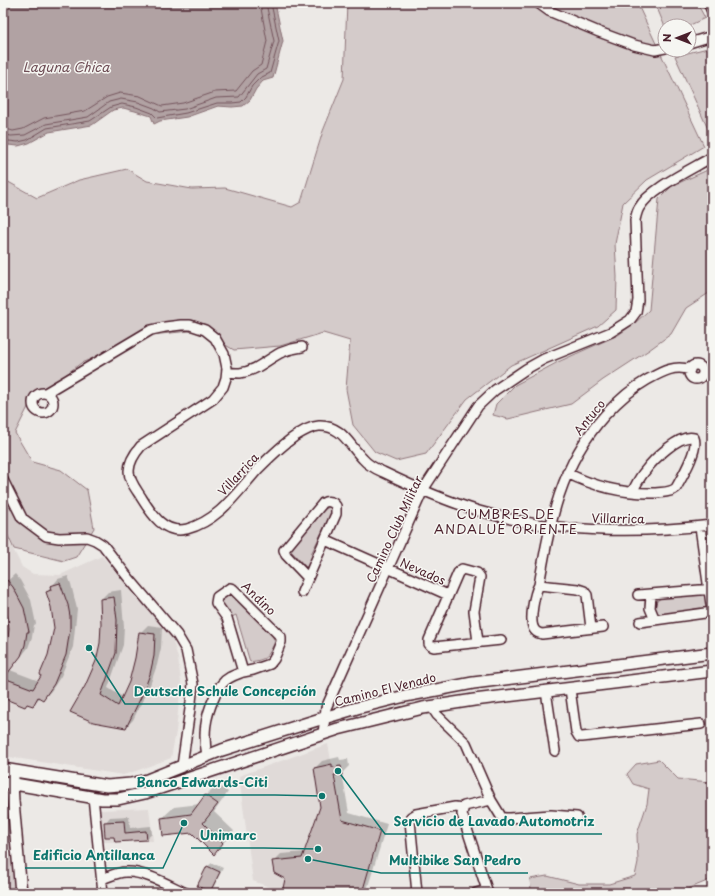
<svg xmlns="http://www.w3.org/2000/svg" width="715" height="896" font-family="'Playpen Sans',sans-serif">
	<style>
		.built { fill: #e0dad8 }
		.green { fill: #d4cbca; stroke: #8f757a }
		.water { fill: #b1a2a3; stroke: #886e73 }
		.shadow { fill: #0003 }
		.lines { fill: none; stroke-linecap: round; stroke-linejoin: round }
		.shore { stroke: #73535b; stroke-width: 1 }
		.building { fill: #c4b7b7; stroke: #4a1f2b }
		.minor-casing { stroke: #4a1f2b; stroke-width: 12 }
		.tertiary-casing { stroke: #4a1f2b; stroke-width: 14 }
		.minor { stroke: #f6f6f2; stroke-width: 9 }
		.tertiary { stroke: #f6f6f2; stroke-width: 11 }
		.labels { text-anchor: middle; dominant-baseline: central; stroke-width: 3; stroke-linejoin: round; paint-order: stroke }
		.street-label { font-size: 12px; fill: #4a1f2b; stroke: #f6f6f2 }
		.water-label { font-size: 13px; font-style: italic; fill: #6e4d55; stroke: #f6f6f2 }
		.neighbourhood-label { font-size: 13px; letter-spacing: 1px; fill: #4a1f2b; stroke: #f6f6f2 }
		.leader { fill: none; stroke: #0f766e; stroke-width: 1.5 }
		.callout-dot { fill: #0f766e; stroke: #f6f6f2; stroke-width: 1.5 }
		.callout-label { font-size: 13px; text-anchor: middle; font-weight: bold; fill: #0f766e; stroke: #f6f6f2; stroke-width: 3; stroke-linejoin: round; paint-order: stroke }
	</style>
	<rect width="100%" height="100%" fill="#ece9e6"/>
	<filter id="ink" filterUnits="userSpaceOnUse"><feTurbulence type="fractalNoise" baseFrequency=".025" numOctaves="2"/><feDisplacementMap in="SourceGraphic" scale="8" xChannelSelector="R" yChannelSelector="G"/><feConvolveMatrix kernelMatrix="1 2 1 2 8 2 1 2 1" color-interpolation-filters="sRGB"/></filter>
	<g filter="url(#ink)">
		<path class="built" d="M3,529L22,567L33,574L60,575L102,556L172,638L178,658L181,682L176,732L171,758L136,771L123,775L3,756Z
			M328,744L342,820L380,831L362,893H285L253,881L239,776Z
			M149,808L153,841L103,842L100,810Z"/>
		<path class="green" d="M347,3H637L704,146L647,180L623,203L615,244L617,277L616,310L598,326L511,365L467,399L426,454L396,461L375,452L353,425L346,389L350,341L323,333L280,346L234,350L200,330L151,335L81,363L31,401L15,433L32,462L61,470L87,490L94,528L76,557L64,561L14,549L3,525V179L37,198L79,180L127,169L147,181L192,189L225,188L292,207L301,202L323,131L344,79Z
			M655,3H697L705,18L688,26H665V27Z
			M712,47V138L675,56Z
			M712,168V291L686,308L671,334L649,350L603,380L571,404L508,419L493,415L496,404L515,385L558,362L618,335L635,323L649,310L659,199L672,186Z
			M329,507L332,509L330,522H327L311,554L314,557L309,566L306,567L291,551V547L323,510Z
			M712,593V607L661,616L657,612L655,607L657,601L661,598Z
			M228,594L233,596L273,637L275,642C267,658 267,659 250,662L236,615L232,617L222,602L223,598Z
			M659,760L678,779L710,782L712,799V879L678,893H553L531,889L530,879L547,876L579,884H609L635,876L638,862L637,834L647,804L649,789L633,784L627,774L636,764Z
			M3,834L10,836L16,889L10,893H3Z"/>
		<path class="water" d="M3,3H275L283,41L273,78L263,81L256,89L250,100L243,106L232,107L218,106L187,117L160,121L154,124L151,116L135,111L123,108L113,110L92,125L49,132L29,143L18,146L8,145L3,142Z"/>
		<path class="shadow" d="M15,574L20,580L31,600L36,624L34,625L32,637L28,648L10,670L39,681L43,675L49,655L55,628L52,607L47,592L58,579L68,576L71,584L77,609L73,647L61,676L51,691L43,699L40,697L33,705L28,703L25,706L3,698V651L9,639L10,629L9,618L3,603V585Z
			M121,590L124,627L123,645L108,688L123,697L130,682L140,633L148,625L162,627L161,648L157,665L150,685L133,720L126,727L86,686L97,662L100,643L102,624L101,599L108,592Z
			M339,757L340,760L348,759L349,766L342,773L349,813L387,824L366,893H287L286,878L273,862L281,854L305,852L321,807L315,768L322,761Z
			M217,784L228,792L214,812L234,831L214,853L192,832L162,818L174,807L200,804L206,795Z
			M129,816L130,828L151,826L152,834L146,839L115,836L105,823L110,817Z
			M212,863L223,868L213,888L210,891L199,886L208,866Z"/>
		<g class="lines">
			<path class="shore" d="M3,128L13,131L23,129L44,118L85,111L107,97L120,93L140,96L162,106L183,103L215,92L236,91L252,71L261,65L267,41L260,3
				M3,134L11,136L25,135L46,124L88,117L109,102L121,99L138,102L154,108L160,112L185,109L216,98L239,97L257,74L266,69L274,41L266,3
				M3,139L9,141L18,142L27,140L47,128L90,121L111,107L122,104L136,107L152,113L157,118L186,113L217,103H232L241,102L246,97L252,86L260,78L270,73L279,41L271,3"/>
		</g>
		<path class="building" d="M7,580L13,587L24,608L29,632H27L25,645L21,656L4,678L33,689L41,676L40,674L48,655L54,628L51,607L46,592L51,590L50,586L60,583L68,605L70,616V629L66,655L54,684L43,700L38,697L33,706L27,704L25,707L3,698V649L8,638L9,629L8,618L3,605V584Z
			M114,597L117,620L116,653L101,695L118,706L129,682L135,658L139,632L155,634L154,656L150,674L143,693L126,728L93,722L70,712L85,686L96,661L100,643L101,624L100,599Z
			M332,764V767L341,766L342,775H334L342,820L380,831L362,893H282L285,879L274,873L272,861L302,858L320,807L314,768Z
			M205,795L218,804L203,823L223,843L214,855L192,833L163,836L161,818L191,814Z
			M124,821L125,833L146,831L147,840L115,842L114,837H105L104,822Z
			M207,866L220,872L210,892L197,886Z"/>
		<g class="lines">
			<g class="minor-casing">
				<path id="minor" d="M538,3L549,11L599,32L634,45L655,50L665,48
					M708,3L712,11
					M689,43L712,36
					M689 372a7 7 0 1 1 14 0a7 7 0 1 1-14 0Z
					M227,372C231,373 236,373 240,373C256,371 267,360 280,353C287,350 294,348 302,347
					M47,392L151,330L165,327L181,325H190L205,330L215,338L224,354L227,368L226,378L223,387L213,399L141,446C135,453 129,461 129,471C129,481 136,489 141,497C151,513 164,535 187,529C220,520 237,492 259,468C270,457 281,446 294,437C302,432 309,427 319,426C342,425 349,445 363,459C368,465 376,469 383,472C414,487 446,501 479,511C554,533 635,534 712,525
					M33 403a10 10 0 1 1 20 0a10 10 0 1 1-20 0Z
					M567,473C595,487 624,494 656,493C663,492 670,493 676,488C682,477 699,449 694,438C680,433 653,460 645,471C639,478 636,485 632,492
					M3,480L22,518L46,536L59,538L87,537L95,540L103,545L127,576L177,635L186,650L193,684L191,702L182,766
					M700,527L712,611
					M325,540L448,595
					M539,585L578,589L584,591L587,595L591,628
					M230,588L233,589L281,637V642L274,659L270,664L253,670L243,672L227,618L216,603L217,597Z
					M302,592L336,514V506C333,502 328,500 323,503L284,550L286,555L308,578
					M638,595L712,589
					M651,595L650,608L655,620
					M640,622L712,612
					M603,627L542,634C539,633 536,633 534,629C529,621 534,594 539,585C550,522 560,465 605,415C617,402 631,389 647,380C660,373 674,364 690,370
					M478,642L474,611L480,577L477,573L462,569L458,573L429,640V644L431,646L434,647L501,640
					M570,689L576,732L579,737H582L701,724
					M546,691L555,751
					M431,706L437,715L466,743L491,800L502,818H510L551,815L577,817
					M323,734L326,708L423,490L478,406L495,390L526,369L544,359L611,332L630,320L636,312L638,300L635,220C636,216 637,211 639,208C649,189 692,169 712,157
					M207,756C203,734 205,718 214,698C216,693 218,688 222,684C227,677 235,675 243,672
					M93,797L103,893
					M102,879C110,876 118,872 126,872C145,871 170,886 186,893
					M417,893L410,821L411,817L416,814L455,807L463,808
					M476,893L487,890
					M488,893L462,814L464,806L491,800"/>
			</g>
			<g class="tertiary-casing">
				<path id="tertiary" d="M3,769L107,786L131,784L147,780L222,750L314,721L357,708L405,696L473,683L712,653
					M13,778L12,784L13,801L21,893
					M3,782L102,799H118L145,793L338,729L423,708L474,700L712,671"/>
			</g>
			<use href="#minor" class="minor"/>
			<use href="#tertiary" class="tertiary"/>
		</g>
	</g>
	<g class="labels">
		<g class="street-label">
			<text transform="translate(589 417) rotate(-51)">Antuco</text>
			<text transform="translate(238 474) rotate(-47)">Villarrica</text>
			<text transform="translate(618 518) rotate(1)">Villarrica</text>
			<text transform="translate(394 529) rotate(-65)">Camino Club Militar</text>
			<text transform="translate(423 571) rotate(24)">Nevados</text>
			<text transform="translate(259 598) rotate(44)">Andino</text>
			<text transform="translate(385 689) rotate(-14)">Camino El Venado</text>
		</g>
		<g class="water-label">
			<text x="66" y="66">Laguna Chica</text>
		</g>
		<g class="neighbourhood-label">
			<text x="506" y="513">CUMBRES DE<tspan x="506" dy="15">ANDALUÉ ORIENTE</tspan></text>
		</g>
	</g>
	<path class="leader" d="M89 648L125 704H325M322 796L275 795H128M338 771L385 834H602M318 849L264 848H191M184 823L163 868H25M308 859L381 873H528"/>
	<g class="callout-dot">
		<circle cx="89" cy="648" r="4"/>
		<circle cx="322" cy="796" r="4"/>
		<circle cx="338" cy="771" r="4"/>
		<circle cx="318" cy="849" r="4"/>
		<circle cx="184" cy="823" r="4"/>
		<circle cx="308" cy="859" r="4"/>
	</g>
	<g class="callout-label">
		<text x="225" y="696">Deutsche Schule Concepción</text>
		<text x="202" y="787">Banco Edwards-Citi</text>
		<text x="494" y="826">Servicio de Lavado Automotriz</text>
		<text x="228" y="840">Unimarc</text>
		<text x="94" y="860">Edificio Antillanca</text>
		<text x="455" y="865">Multibike San Pedro</text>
	</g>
	<rect width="715" height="896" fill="none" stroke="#f6f6f2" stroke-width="16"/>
	<rect x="8" y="8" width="699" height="880" fill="none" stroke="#4a1f2b" stroke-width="1.5" filter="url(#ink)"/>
	<g transform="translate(677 38) rotate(270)"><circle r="19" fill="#f6f6f2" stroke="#b1a0a2"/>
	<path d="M0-3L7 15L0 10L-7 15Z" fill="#4a1f2b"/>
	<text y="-6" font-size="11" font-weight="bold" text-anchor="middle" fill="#4a1f2b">N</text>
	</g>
</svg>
